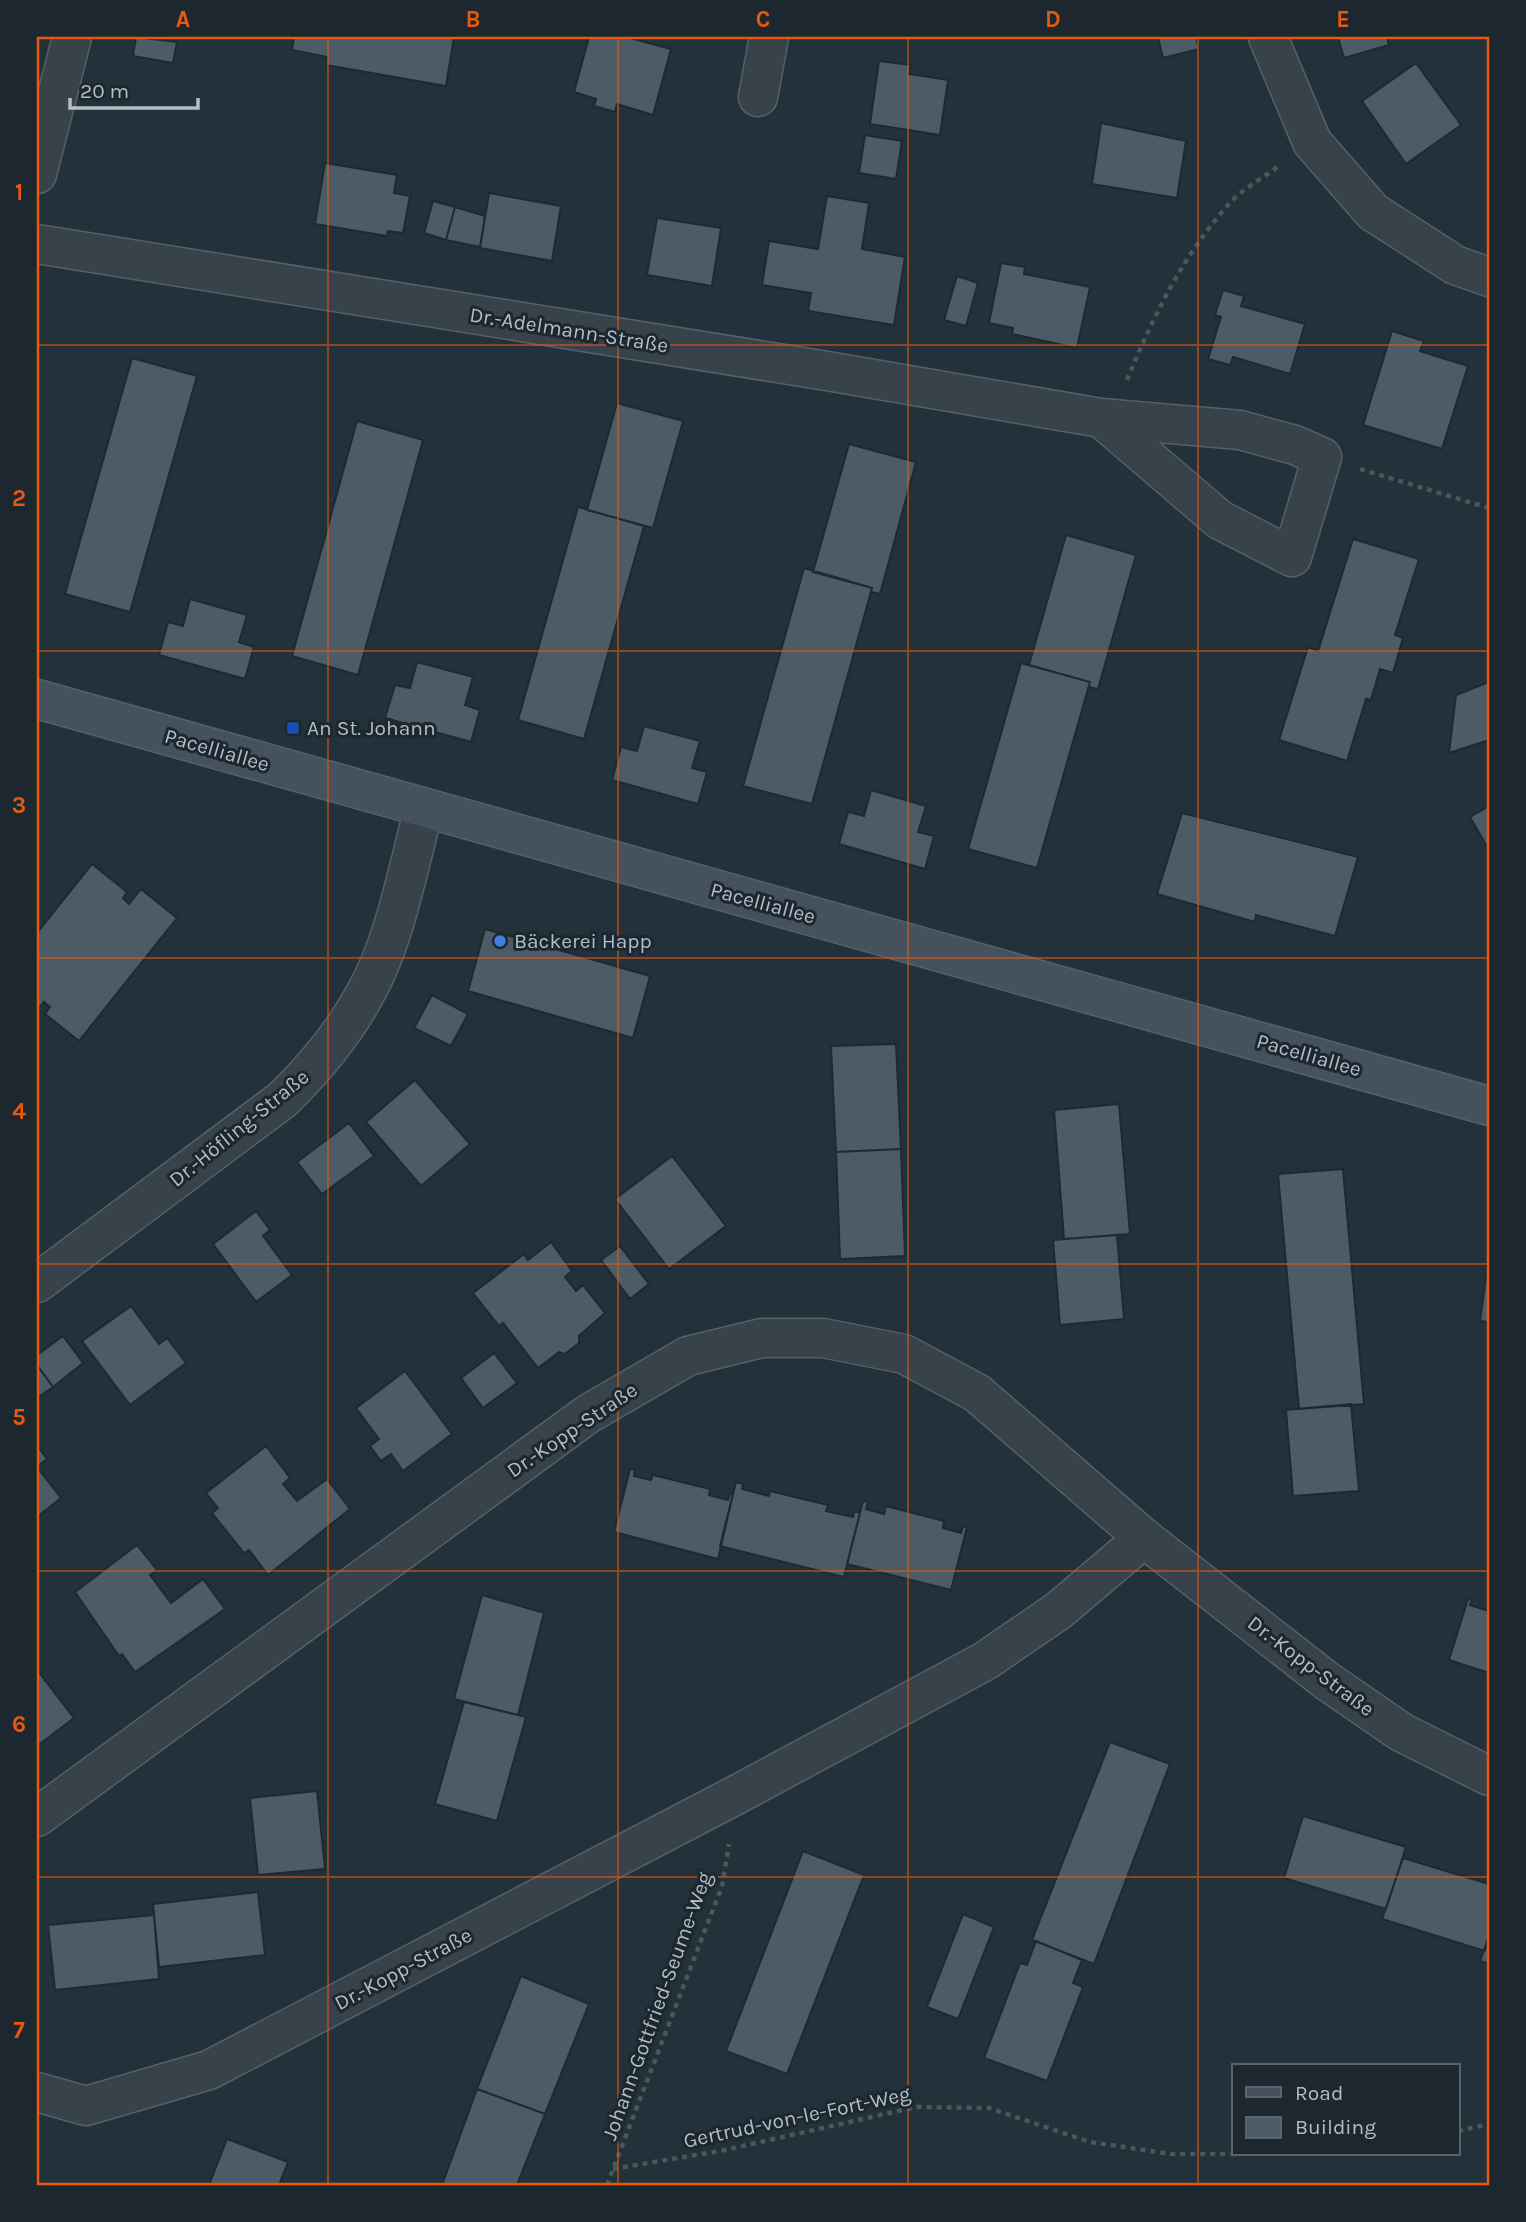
<svg xmlns="http://www.w3.org/2000/svg" width="1526" height="2222" font-family="Karla,sans-serif">
	<style>
		.building { fill: #4c5b65; stroke: #1e2932; stroke-width: 2 }
		.lines { fill: none; stroke-linecap: round; stroke-linejoin: round }
		.minor-casing { stroke: #556069; stroke-width: 41 }
		.secondary-casing { stroke: #556069; stroke-width: 41 }
		.path { stroke: #455a59; stroke-width: 4.5; stroke-dasharray: 5 5; stroke-linecap: butt }
		.minor { stroke: #37424b; stroke-width: 38 }
		.secondary { stroke: #45525e; stroke-width: 38 }
		.grid { fill: none; stroke: #e8590c; stroke-width: 2; stroke-opacity: 0.55 }
		.transit-dot { fill: #1a4fb4; stroke: #1c2730; stroke-width: 2.5 }
		.shop-dot { fill: #3f7fe0; stroke: #1c2730; stroke-width: 2.5 }
		.labels { text-anchor: middle; dominant-baseline: central; stroke-width: 6; stroke-linejoin: round; paint-order: stroke }
		.street-label { font-size: 21px; fill: #b2bdc6; stroke: #1c2730 }
		.poi-label { font-size: 21px; fill: #b2bdc6; stroke: #1c2730; text-anchor: start }
		.neatline { fill: none; stroke: #e8590c; stroke-width: 2.5 }
		.grid-label { font-size: 23px; text-anchor: middle; font-weight: bold; fill: #e8590c }
	</style>
	<rect width="100%" height="100%" fill="#23313a"/>
	<path class="building" d="M136,37L177,42L173,63L133,56Z
		M294,37H454L446,86L326,65L327,57L292,50Z
		M589,37H626L671,49L653,115L617,104L615,112L594,106L596,99L574,92Z
		M1158,37H1196L1199,49L1163,58Z
		M1338,37H1387L1389,45L1344,58Z
		M879,61L911,65L909,74L948,80L940,135L870,124Z
		M1416,63L1461,125L1406,164L1362,101Z
		M1101,123L1186,141L1177,198L1092,184Z
		M865,135L902,141L896,179L859,173Z
		M325,163L397,175L394,193L410,196L403,233L388,231L387,236L315,224Z
		M489,193L561,206L552,261L480,248Z
		M827,196L869,203L862,249L905,257L894,325L808,311L811,293L762,285L769,241L818,249Z
		M433,201L455,207L446,240L424,233Z
		M455,207L485,216L480,247L446,240Z
		M657,218L721,228L712,286L647,275Z
		M1001,263L1025,267L1024,274L1090,287L1077,348L1012,334L1013,328L989,323Z
		M957,276L978,283L966,326L944,320Z
		M1223,290L1244,296L1241,306L1305,324L1290,374L1233,357L1230,365L1208,359L1221,317L1215,315Z
		M1392,331L1424,341L1420,351L1468,366L1442,449L1363,425Z
		M132,358L197,376L130,612L65,594Z
		M617,403L683,421L653,528L587,510Z
		M357,421L423,440L358,675L292,656Z
		M849,444L916,462L880,594L871,592L872,588L813,572Z
		M578,507L644,526L584,739L518,720Z
		M1066,535L1136,555L1098,689L1089,687L1090,682L1029,665Z
		M1353,539L1419,559L1395,635L1403,638L1393,673L1380,669L1371,700L1366,699L1347,761L1279,740L1308,647L1318,651Z
		M804,568L872,588L812,804L743,786Z
		M190,599L247,615L239,642L254,647L245,679L159,655L168,622L183,626Z
		M417,662L473,677L465,705L480,710L471,742L385,718L395,685L410,688Z
		M1021,663L1090,682L1037,868L968,849Z
		M1489,682V740L1449,753L1456,695Z
		M644,726L700,741L692,768L707,772L698,804L612,780L621,747L637,751Z
		M871,790L926,806L918,832L934,836L925,869L839,844L848,812L864,816Z
		M1489,806V850L1470,817Z
		M1182,813L1358,857L1335,936L1256,915L1255,922L1157,894Z
		M92,864L127,892L123,898L129,904L141,889L177,918L79,1041L45,1014L50,1007L44,1002L37,1010V933Z
		M485,929L650,976L633,1038L468,991Z
		M432,995L468,1014L451,1046L414,1028Z
		M896,1044L901,1149L836,1152L831,1046Z
		M415,1080L470,1144L421,1186L366,1122Z
		M1119,1104L1130,1234L1064,1239L1054,1110Z
		M349,1123L374,1156L322,1194L297,1162Z
		M901,1149L905,1256L840,1259L836,1152Z
		M672,1156L726,1226L669,1269L615,1199Z
		M1343,1169L1364,1404L1299,1409L1278,1174Z
		M256,1211L270,1230L263,1236L292,1275L256,1302L213,1244Z
		M1117,1235L1124,1319L1060,1325L1053,1240Z
		M551,1242L572,1271L565,1277L576,1291L583,1285L605,1313L579,1336V1343L565,1354L559,1352L538,1368L503,1323L499,1326L473,1293L524,1254L528,1260Z
		M620,1246L649,1284L630,1299L601,1260Z
		M1489,1254V1322L1480,1321Z
		M131,1306L159,1344L167,1338L186,1363L130,1405L82,1341Z
		M63,1336L83,1363L53,1387L37,1365V1355Z
		M494,1353L517,1383L483,1408L461,1378Z
		M37,1365L53,1387L37,1398Z
		M405,1371L452,1434L403,1471L391,1454L381,1461L370,1446L379,1439L356,1408Z
		M1351,1404L1359,1491L1293,1496L1286,1410Z
		M37,1445L47,1459L37,1467L61,1498L37,1517Z
		M266,1446L290,1478L283,1484L297,1501L327,1479L350,1509L268,1575L249,1550L244,1553L212,1513L218,1508L206,1493Z
		M630,1469L635,1470L634,1476L651,1480L653,1475L710,1489L709,1495L728,1500L730,1494H733L718,1559L614,1532Z
		M736,1482L743,1484L742,1489L769,1496L770,1491L828,1505L826,1511L853,1517L854,1511L860,1513L844,1577L720,1546Z
		M863,1501L868,1502L866,1509L884,1514L886,1506L944,1521L943,1528L961,1533L963,1526L967,1527L951,1590L847,1564Z
		M137,1545L157,1570L150,1575L171,1603L203,1579L225,1609L135,1672L122,1654L119,1656L75,1592Z
		M482,1595L544,1613L518,1715L454,1699Z
		M1468,1599L1472,1600L1470,1605L1489,1611V1673L1449,1660Z
		M37,1670L74,1718L37,1746Z
		M464,1702L526,1717L497,1821L435,1804Z
		M1110,1742L1170,1764L1094,1964L1032,1940Z
		M317,1791L325,1869L258,1875L250,1798Z
		M1303,1816L1406,1847L1386,1909L1284,1878Z
		M803,1851L864,1875L787,2074L726,2051Z
		M1403,1858L1489,1884V1936L1485,1951L1382,1919Z
		M258,1892L265,1955L159,1967L153,1904Z
		M963,1914L994,1927L958,2019L927,2007Z
		M154,1915L159,1979L55,1990L48,1925Z
		M1489,1936V1964L1480,1961Z
		M1036,1941L1082,1960L1073,1983L1083,1987L1047,2081L984,2058L1020,1963L1027,1965Z
		M521,1976L589,2004L545,2114L477,2089Z
		M477,2089L545,2114L517,2185H442Z
		M227,2139L288,2162L279,2185H209Z"/>
	<g class="lines">
		<g class="minor-casing">
			<path id="minor" d="M1268,37L1312,142L1373,212L1455,265L1489,277
				M758,97L769,37
				M37,174L72,37
				M37,244L827,371L1101,418L1240,430L1295,445L1322,457L1292,557L1220,520L1101,418
				M37,1283L282,1100C315,1068 343,1035 365,994C395,942 408,867 424,809
				M37,1817L588,1414L688,1356L762,1338H823L904,1354L977,1393L1144,1538L1327,1681L1401,1732L1489,1776
				M37,2092L86,2106L209,2070L736,1795L985,1661L1058,1611L1144,1538"/>
		</g>
		<g class="secondary-casing">
			<path id="secondary" d="M37,699L1489,1106"/>
		</g>
		<path class="path" d="M1127,380C1153,317 1182,257 1228,205C1241,190 1263,178 1279,166
			M1360,469L1489,508
			M1458,2131L1489,2124
			M613,2169L725,2150L916,2107L989,2108L1090,2142L1171,2154H1234
			M607,2185L722,1886L729,1844"/>
		<use href="#minor" class="minor"/>
		<use href="#secondary" class="secondary"/>
	</g>
	<path class="grid" d="M328,37V2185M618,37V2185M908,37V2185M1198,37V2185M37,345H1489M37,651H1489M37,958H1489M37,1264H1489M37,1571H1489M37,1877H1489"/>
	<rect class="transit-dot" x="286" y="721" width="14" height="14" rx="3.5"/>
	<circle class="shop-dot" cx="500" cy="941" r="7"/>
	<g class="labels">
		<g class="street-label">
			<text transform="translate(569 330) rotate(9)">Dr.-Adelmann-Straße</text>
			<text transform="translate(217 750) rotate(16)">Pacelliallee</text>
			<text transform="translate(763 903) rotate(15)">Pacelliallee</text>
			<text transform="translate(1309 1055) rotate(16)">Pacelliallee</text>
			<text transform="translate(239 1128) rotate(-39)">Dr.-Höfling-Straße</text>
			<text transform="translate(572 1430) rotate(-34)">Dr.-Kopp-Straße</text>
			<text transform="translate(1311 1666) rotate(37)">Dr.-Kopp-Straße</text>
			<text transform="translate(403 1969) rotate(-28)">Dr.-Kopp-Straße</text>
			<text transform="translate(657 2006) rotate(-70)">Johann-Gottfried-Seume-Weg</text>
			<text transform="translate(797 2117) rotate(-12)">Gertrud-von-le-Fort-Weg</text>
		</g>
		<g class="poi-label">
			<text x="307" y="728">An St. Johann</text>
			<text x="514" y="941">Bäckerei Happ</text>
		</g>
	</g>
	<rect width="1526" height="2222" fill="none" stroke="#1c2730" stroke-width="77"/>
	<rect x="1232" y="2064" width="228" height="91" fill="#1c2730" stroke="#58636c" stroke-width="2"/>
	<rect x="1246" y="2087" width="35" height="10" fill="#45525e" stroke="#58636c" stroke-width="2"/>
	<text x="1295" y="2100" font-size="21" fill="#b2bdc6">Road</text>
	<rect x="1246" y="2117" width="35" height="21" fill="#4c5b65" stroke="#58636c" stroke-width="2"/>
	<text x="1295" y="2134" font-size="21" fill="#b2bdc6">Building</text>
	<path d="M70 98v10h128v-10" fill="none" stroke="#b2bdc6" stroke-width="3.5"/>
	<text x="80" y="98" font-size="21" fill="#b2bdc6" stroke="#1c2730" stroke-width="5" paint-order="stroke">20 m</text>
	<rect x="38" y="38" width="1450" height="2146" class="neatline"/>
	<g class="grid-label">
		<text x="183" y="27">A</text>
		<text x="473" y="27">B</text>
		<text x="763" y="27">C</text>
		<text x="1053" y="27">D</text>
		<text x="1343" y="27">E</text>
		<text x="19" y="200">1</text>
		<text x="19" y="506">2</text>
		<text x="19" y="813">3</text>
		<text x="19" y="1119">4</text>
		<text x="19" y="1425">5</text>
		<text x="19" y="1732">6</text>
		<text x="19" y="2038">7</text>
	</g>
</svg>
